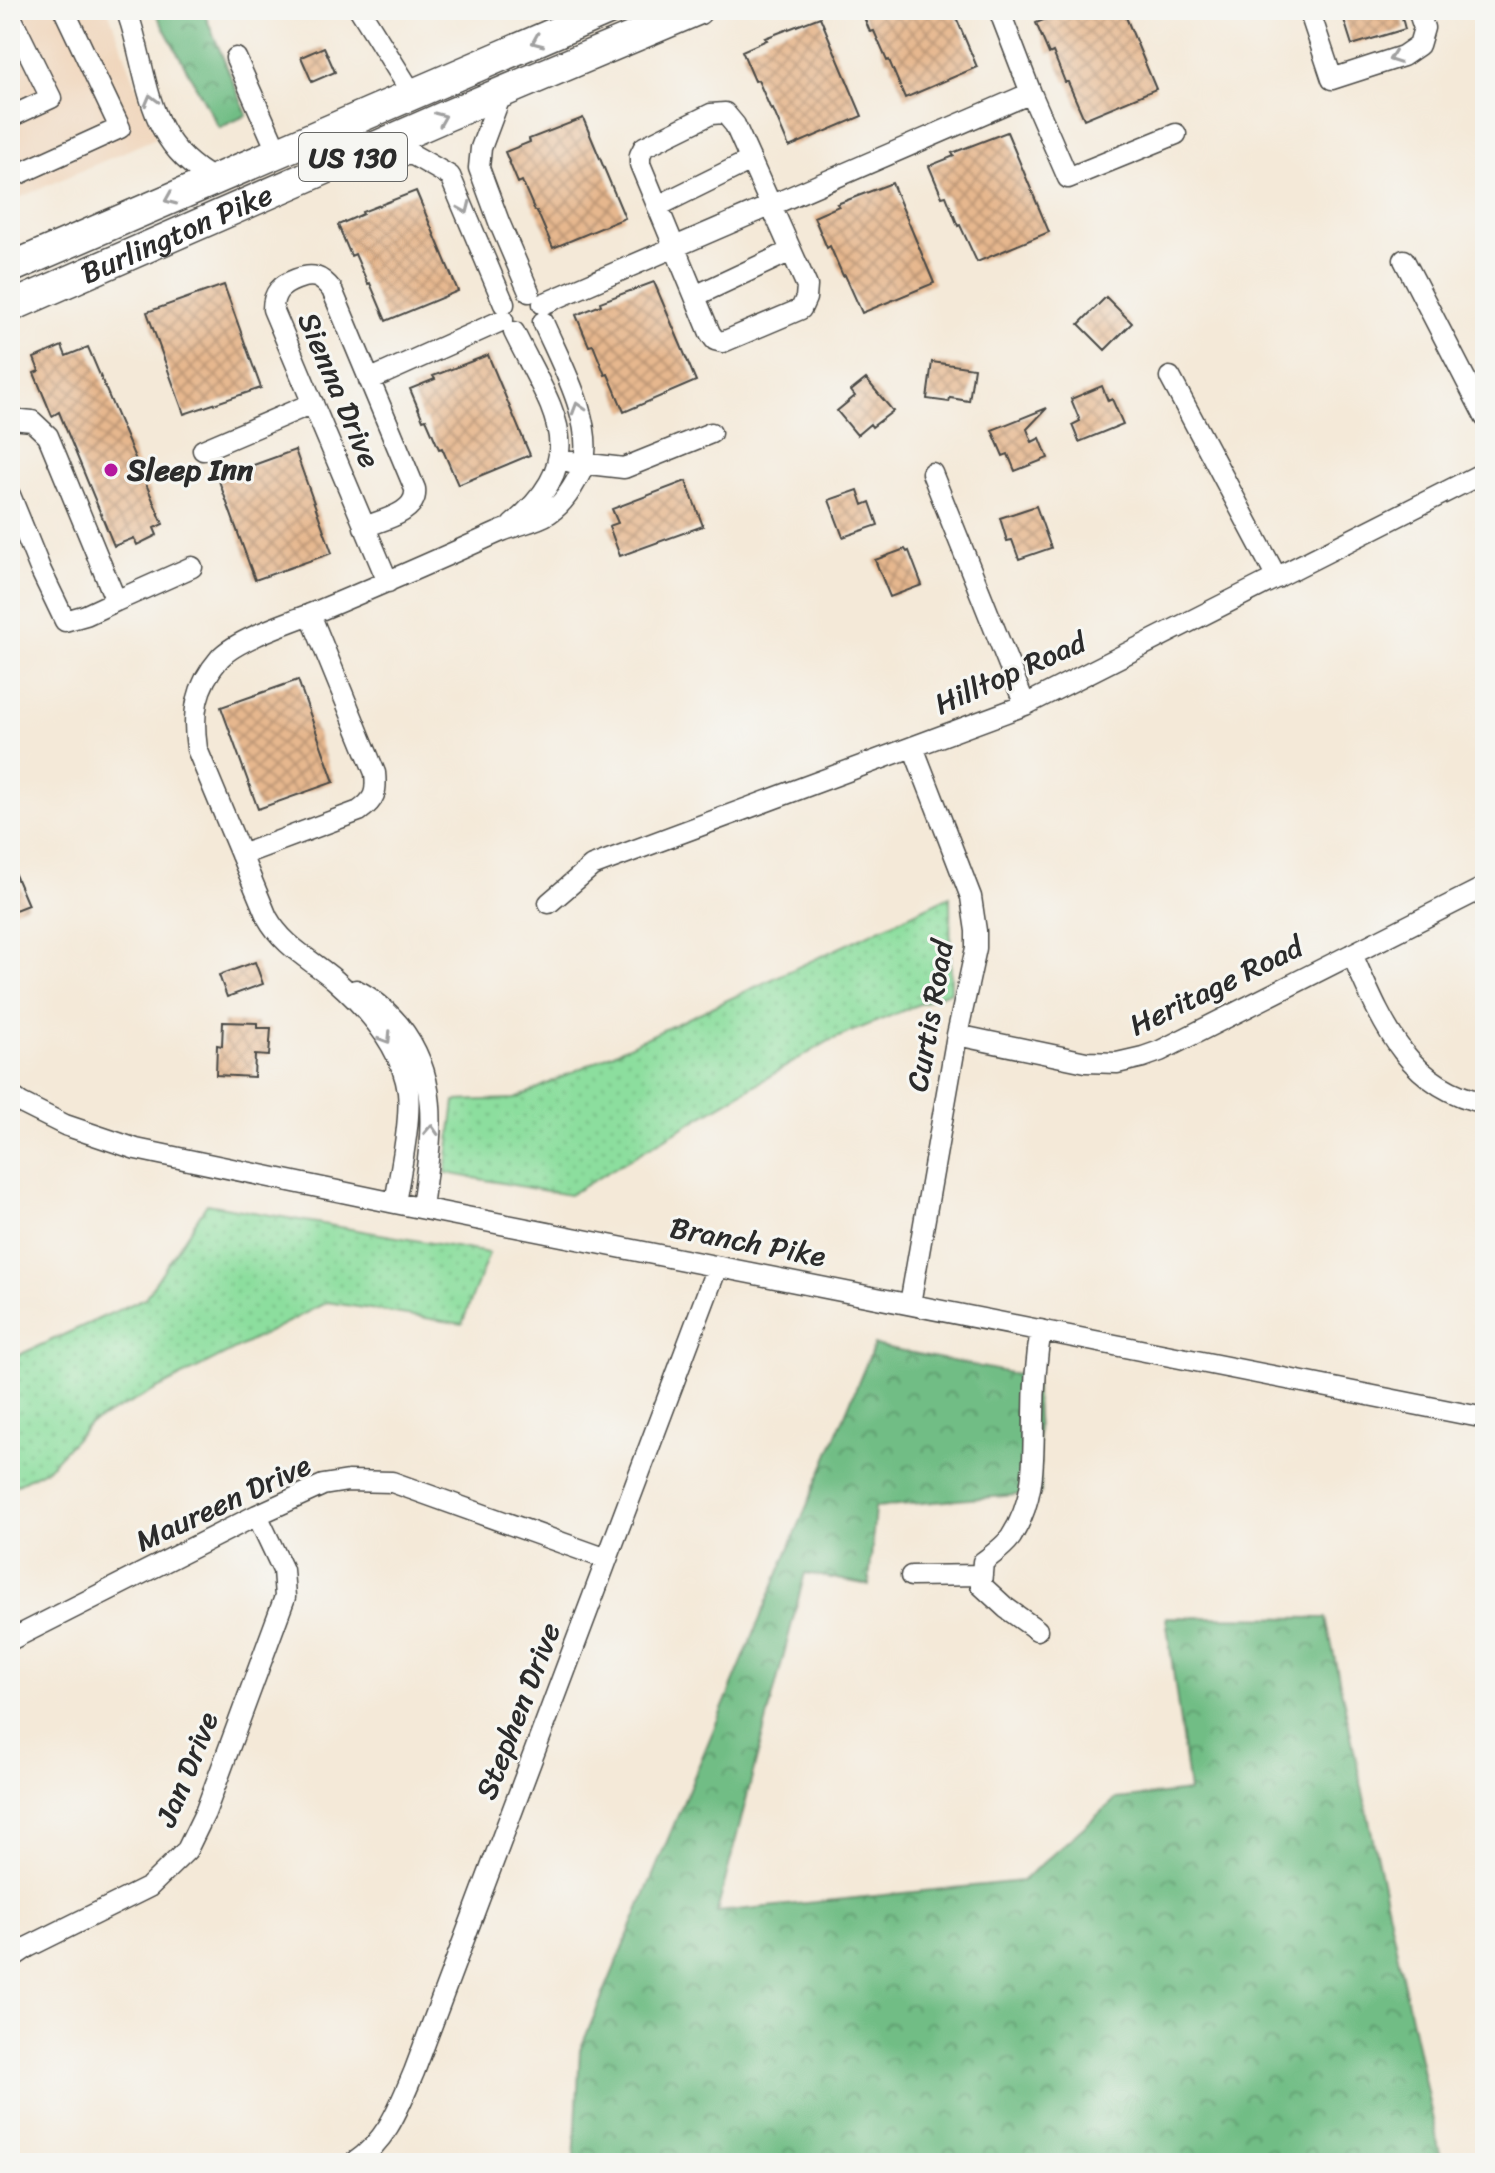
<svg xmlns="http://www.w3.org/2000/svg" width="1495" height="2173" font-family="Sriracha,sans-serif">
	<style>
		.built { fill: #f0d6bc }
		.grass { fill: url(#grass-dots); stroke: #5c8464; stroke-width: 2 }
		.forest { fill: url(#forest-crowns); stroke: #4e7458; stroke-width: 2 }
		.building { fill: url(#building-cross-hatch) }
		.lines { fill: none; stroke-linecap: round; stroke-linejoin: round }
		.minor-casing { stroke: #494845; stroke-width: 23 }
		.highway-casing { stroke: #494845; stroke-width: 33 }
		.minor { stroke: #fff; stroke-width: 20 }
		.highway { stroke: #fff; stroke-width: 30 }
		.oneway { stroke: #a0a0a0 }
		.poi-dot { fill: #b5179e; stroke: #f6f6f2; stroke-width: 3 }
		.labels { text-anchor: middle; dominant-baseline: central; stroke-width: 6; stroke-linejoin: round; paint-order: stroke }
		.shield { fill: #f6f6f2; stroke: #686867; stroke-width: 2 }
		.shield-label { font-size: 28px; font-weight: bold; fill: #2b2b2b }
		.street-label { font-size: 30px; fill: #2b2b2b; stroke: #f6f6f2 }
		.poi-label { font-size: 30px; font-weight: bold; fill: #2b2b2b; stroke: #f6f6f2; text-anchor: start }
	</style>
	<defs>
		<pattern id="grass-dots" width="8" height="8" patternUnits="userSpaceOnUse" patternTransform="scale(2)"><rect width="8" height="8" fill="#8cde9e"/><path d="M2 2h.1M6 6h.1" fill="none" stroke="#79bf88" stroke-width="1.8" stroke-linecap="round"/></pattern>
		<pattern id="forest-crowns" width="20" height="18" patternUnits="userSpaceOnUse" patternTransform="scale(2)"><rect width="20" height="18" fill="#71bd85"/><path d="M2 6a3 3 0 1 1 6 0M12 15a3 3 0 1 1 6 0" fill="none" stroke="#5d9a6d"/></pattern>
		<pattern id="building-cross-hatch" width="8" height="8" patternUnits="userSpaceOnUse" patternTransform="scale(2)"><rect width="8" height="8" fill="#e6b78e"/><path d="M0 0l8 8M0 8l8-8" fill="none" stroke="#bb9574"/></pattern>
	</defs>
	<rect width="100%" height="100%" fill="#f6f6f2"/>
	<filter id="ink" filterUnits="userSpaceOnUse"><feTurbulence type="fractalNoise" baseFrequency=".0125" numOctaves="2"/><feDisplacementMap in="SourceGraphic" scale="16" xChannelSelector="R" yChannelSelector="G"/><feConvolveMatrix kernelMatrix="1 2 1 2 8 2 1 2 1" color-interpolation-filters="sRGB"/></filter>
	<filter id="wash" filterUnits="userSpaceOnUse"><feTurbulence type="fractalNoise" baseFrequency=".006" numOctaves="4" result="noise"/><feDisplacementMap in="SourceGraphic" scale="32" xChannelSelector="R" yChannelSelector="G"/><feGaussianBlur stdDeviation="1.8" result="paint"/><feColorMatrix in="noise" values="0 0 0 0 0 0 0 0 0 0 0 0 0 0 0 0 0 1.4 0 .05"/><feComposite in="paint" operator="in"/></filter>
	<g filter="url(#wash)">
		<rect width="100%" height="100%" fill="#f4e9d8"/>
		<path class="built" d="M10,10H108L156,138L10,202Z"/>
		<path class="grass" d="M950,896L951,991L829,1041L569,1195L446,1173L455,1101L515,1099Z
			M207,1204L489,1253L462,1324L327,1302L89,1424L47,1469L10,1488V1359L145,1298Z"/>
		<path class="forest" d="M154,10H203L247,115L219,128Z
			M874,1345L1035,1378L1041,1493L875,1507L869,1585L805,1573L717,1912L1022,1881L1116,1799L1189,1791L1166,1617L1326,1618L1442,2163H574L580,2050Z"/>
		<g id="blocks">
			<path class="building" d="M861,10H953L977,67L905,98L889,60L887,61L874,31L870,32Z
				M1068,10H1123L1156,89L1084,119L1068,82H1065L1053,52L1049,54L1036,23Z
				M1341,10H1400L1405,29L1352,45Z
				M820,17L862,116L789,147L773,109L771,110L758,80L755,81L742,51L767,40L765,38Z
				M324,47L335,72L312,82L301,57Z
				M583,118L625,218L553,248L537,211H535L522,181L518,183L505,152L530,142L529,139Z
				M1007,132L1049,232L977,262L960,225L958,226L946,196L942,197L929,166L954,156L952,153Z
				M892,183L934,283L862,313L845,275L843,276L830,246L827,248L814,217L839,206L837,204Z
				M416,191L458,291L386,321L370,283L368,284L355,254L351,256L338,225L363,214L362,212Z
				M654,282L696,381L624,412L608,374L605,375L593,345L589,346L576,315L601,305L600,302Z
				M224,285L261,388L184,414L147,312Z
				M1106,297L1132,323L1105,350L1079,324Z
				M62,346L66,356L88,347L163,524L154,528L157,535L137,545L134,538L114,546L59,412L52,416L34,373L39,371L34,358Z
				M488,355L530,455L458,485L442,448L439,449L426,419L423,420L410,389L435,379L433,376Z
				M932,362L974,368L969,401L950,398L949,402L927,399Z
				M866,379L893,411L872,427L870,424L857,435L837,411L855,396L851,391Z
				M1102,386L1108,401L1112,399L1123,424L1079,442L1072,425L1080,421L1071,399Z
				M1047,408L1027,429L1032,442L1040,438L1048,458L1015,471L1008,454L1003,456L992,430Z
				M295,450L332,553L255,580L218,478Z
				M686,481L703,526L620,556L609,526L618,523L612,509Z
				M858,490L863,505L870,502L878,525L843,537L829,500Z
				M1036,506L1051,548L1019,559L1012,540L1007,541L1000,518Z
				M905,549L907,552L909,551L922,585L890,597L875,560Z
				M298,680L334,782L258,809L221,707Z
				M10,863L28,905L10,912Z
				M255,962L263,984L227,997L219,975Z
				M223,1022L257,1023V1028H271L269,1056L255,1055L254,1077L216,1075L217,1045L222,1046Z"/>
		</g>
	</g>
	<g filter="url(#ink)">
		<use href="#blocks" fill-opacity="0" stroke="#494845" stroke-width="2"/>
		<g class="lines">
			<g class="minor-casing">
				<path id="minor" d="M126,10C131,21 134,34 137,46C151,103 157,149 215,180
					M360,10L413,95
					M999,10L1031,93L1068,178L1176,134
					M1309,10L1332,79L1403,56L1419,45L1424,28L1418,10
					M10,15L51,98L10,117
					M236,58L278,153
					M502,92L481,148L479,168L499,222L529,292
					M725,113L735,125L807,286L806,298L801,309L723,342L715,340L710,333L640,164V155L644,147L711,114Z
					M369,155H413L450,176L504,304
					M10,178L120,128L64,10
					M658,206L751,160
					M1404,260L1485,417
					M695,296L791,251
					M543,304L1031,93
					M1170,377L1277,578
					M369,380L503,320
					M10,414L12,419L32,421L48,436L116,601L192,567
					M203,450L313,403
					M571,462L624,468L711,433
					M932,473L1025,705
					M10,495L41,571L65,621L86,615L116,601
					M512,525C594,456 553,412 514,332
					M364,527C382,520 418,513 415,489L332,290C328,285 323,279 316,277C305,274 286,282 279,290C274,296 273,303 273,309C311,400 349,491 388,582
					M241,855L359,811C375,800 377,792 375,773L310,614
					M549,903L592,866L1025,705L1485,472
					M1352,954C1381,1020 1406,1087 1485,1103
					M356,990C373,998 387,1011 399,1025C444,1082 430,1141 422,1208
					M957,1035L1086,1062L1117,1063L1143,1057L1160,1051L1485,887
					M10,1095L21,1103L65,1125L136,1149L395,1203L1485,1418
					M395,1203C400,1172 411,1122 408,1092C402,1047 367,1008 335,980C310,959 283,946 267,917L197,749C192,713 195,687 220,658C237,639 293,621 318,611C378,586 437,560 497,533C531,518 550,524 572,488C576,481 581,474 583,466C595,422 560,362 543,322
					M910,1304L957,1035L976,948V931L971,897L913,747
					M911,1576L982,1575
					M1037,1630L1006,1608L981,1585L983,1562C992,1555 1004,1547 1011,1537C1036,1498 1033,1461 1034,1417C1034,1388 1036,1359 1041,1330
					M10,1640L257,1515L323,1485L348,1481L392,1482L607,1559
					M10,1959L28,1947L149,1887L187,1850L205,1813L285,1597L283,1570L257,1515
					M354,2163C388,2139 398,2109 414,2072L717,1267"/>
			</g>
			<g class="highway-casing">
				<g id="highway">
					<path d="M10,268L608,10"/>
					<path id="s1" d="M10,307L446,116L697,10"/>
				</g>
			</g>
			<use href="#minor" class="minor"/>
			<use href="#highway" class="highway"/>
		</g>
		<defs><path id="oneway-chevron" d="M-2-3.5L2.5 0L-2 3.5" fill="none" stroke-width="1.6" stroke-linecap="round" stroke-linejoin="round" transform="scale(2)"/></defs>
		<g class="oneway">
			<use href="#oneway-chevron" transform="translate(537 41) rotate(157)"/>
			<use href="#oneway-chevron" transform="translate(1394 58) rotate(160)"/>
			<use href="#oneway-chevron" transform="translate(151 100) rotate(-105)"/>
			<use href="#oneway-chevron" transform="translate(441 118) rotate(-23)"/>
			<use href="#oneway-chevron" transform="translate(170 199) rotate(157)"/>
			<use href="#oneway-chevron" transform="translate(465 208) rotate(66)"/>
			<use href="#oneway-chevron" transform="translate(578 408) rotate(-107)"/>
			<use href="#oneway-chevron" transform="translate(386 1038) rotate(58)"/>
			<use href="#oneway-chevron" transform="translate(431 1130) rotate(-87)"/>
		</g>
	</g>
	<circle class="poi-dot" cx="111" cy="470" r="8"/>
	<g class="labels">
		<rect class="shield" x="299" y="133" width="108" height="48" rx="6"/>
		<g class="shield-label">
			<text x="353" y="157">US 130</text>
		</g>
		<g class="street-label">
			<text stroke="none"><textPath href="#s1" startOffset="182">Burlington Pike</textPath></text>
			<text transform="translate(339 390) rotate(67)">Sienna Drive</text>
			<text transform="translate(1010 673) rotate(-24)">Hilltop Road</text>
			<text transform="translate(1216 986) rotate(-26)">Heritage Road</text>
			<text transform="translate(930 1016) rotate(-80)">Curtis Road</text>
			<text transform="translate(748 1242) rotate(11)">Branch Pike</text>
			<text transform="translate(223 1503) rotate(-25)">Maureen Drive</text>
			<text transform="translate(518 1711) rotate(-69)">Stephen Drive</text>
			<text transform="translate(187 1769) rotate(-68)">Jan Drive</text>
		</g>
		<g class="poi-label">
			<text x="127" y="470">Sleep Inn</text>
		</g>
	</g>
	<rect width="1495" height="2173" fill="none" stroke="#f6f6f2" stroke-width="40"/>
</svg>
